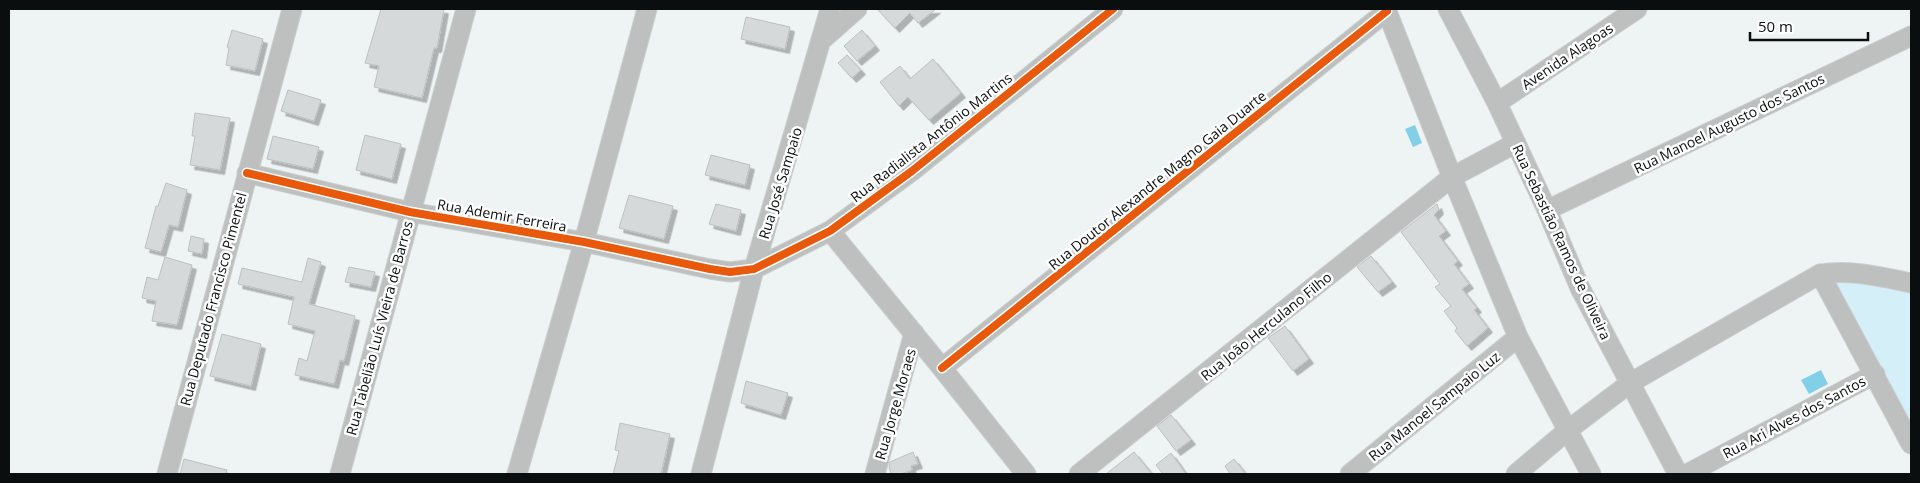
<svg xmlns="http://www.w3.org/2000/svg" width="1920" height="483" font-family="'Open Sans',sans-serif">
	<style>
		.green { fill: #d5eff8 }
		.water { fill: #84cfe8 }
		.building { fill: #d5d9da; stroke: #bcc0c1; filter: url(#shadow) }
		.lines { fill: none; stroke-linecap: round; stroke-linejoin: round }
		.minor-casing { stroke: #cbcecf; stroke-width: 21 }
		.minor { stroke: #bebfbf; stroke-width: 19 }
		.cycleway-casing { stroke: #fff; stroke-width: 11 }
		.cycleway { stroke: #e8590c; stroke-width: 8 }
		.labels { text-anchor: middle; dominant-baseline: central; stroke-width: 5; stroke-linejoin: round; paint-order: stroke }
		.street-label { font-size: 14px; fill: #0b0e0f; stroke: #fff }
	</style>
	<defs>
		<filter id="shadow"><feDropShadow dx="4.5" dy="4.5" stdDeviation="0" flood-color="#0004"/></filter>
	</defs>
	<rect width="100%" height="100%" fill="#eef3f4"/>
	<path class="green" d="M1837,277L1911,290V438L1835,297Z"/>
	<path class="water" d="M1415,125L1422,143L1413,147L1405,129Z
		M1821,370L1828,384L1809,394L1801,380Z"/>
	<path class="building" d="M381,9H444L437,48H434L422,98L374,87L379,66L365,63Z
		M877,9H936L918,23L910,13L895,28Z
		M746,17L790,27L785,49L741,39Z
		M232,30L263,39L255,71L226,65L229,48L227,47Z
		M862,30L875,46L857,61L844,46Z
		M847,55L861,70L852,78L838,63Z
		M933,59L961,93L929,120L908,97L899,106L880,82L900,66L910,79Z
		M288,90L321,100L314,121L281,111Z
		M195,113L230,118L220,170L190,165L195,136H192Z
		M365,135L401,144L392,179L356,170Z
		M273,136L319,147L313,169L267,159Z
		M711,155L750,165L745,185L705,175Z
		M166,183L187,190L178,227L169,225L161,252L145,248L156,206H158Z
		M629,195L673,206L664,239L619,228Z
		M716,204L741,210L736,231L709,224Z
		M1437,204L1439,210L1434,215L1446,231L1439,236L1458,261L1454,264L1469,284L1462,289L1477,308L1474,310L1488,328L1467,346L1455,331L1457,328L1444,311L1451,306L1435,287L1440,284L1401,232Z
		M191,236L204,239L202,254L188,251Z
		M1371,256L1392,282L1378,292L1357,267Z
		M165,257L192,265L177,325L152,321L156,301L142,298L147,277L158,280Z
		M308,258L321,262L309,304L355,316L344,361L340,360L334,384L295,375L299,358L307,361L315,331L288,324L294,297L238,284L242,268L302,282Z
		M349,267L375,272L371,287L345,282Z
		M1285,326L1309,359L1293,371L1268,338Z
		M222,334L261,344L251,386L210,376Z
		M746,381L788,393L781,415L741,403Z
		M1171,415L1191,440L1176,451L1157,426Z
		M620,423L670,434L661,474H613L619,451L615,450Z
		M913,452L918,464L911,466L912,470L901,474H891L889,467L890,462Z
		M1134,452L1152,474H1106Z
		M1171,453L1186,474H1163L1156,465Z
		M184,459L227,470L226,474H180Z
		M1234,459L1246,474H1230L1225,466Z"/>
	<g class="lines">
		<g class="minor-casing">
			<path id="minor" d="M1386,9L1452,177L1518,337L1591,474
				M1448,9L1497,103L1547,210L1580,288L1678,474
				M823,39L857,9
				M1497,103L1637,9
				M247,173L410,212L584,242L710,269L730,272L754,269L830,231L912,171L1113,9
				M1547,210L1911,36
				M830,231L942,368L1026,474
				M1820,274L1911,444
				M942,368L1387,11
				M167,474L292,9
				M340,474L466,9
				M517,474L584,242L647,9
				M701,474L754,269L830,9
				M875,474L914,333
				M1079,474L1452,177L1516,143
				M1350,474L1518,337
				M1516,474L1568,430L1630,383L1820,274C1851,269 1881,277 1911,283
				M1687,474L1875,374"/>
		</g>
		<use href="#minor" class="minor"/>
		<g class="cycleway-casing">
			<path id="cycleway" d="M247,173L410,212L584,242L710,269L730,272L754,269L830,231L912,171L1113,9
				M942,368L1387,11"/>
		</g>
		<use href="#cycleway" class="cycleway"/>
	</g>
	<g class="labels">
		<g class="street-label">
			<text transform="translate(1567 56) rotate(-34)">Avenida Alagoas</text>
			<text transform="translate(1729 123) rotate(-26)">Rua Manoel Augusto dos Santos</text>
			<text transform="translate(931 137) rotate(-38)">Rua Radialista Antônio Martins</text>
			<text transform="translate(1157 180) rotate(-39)">Rua Doutor Alexandre Magno Gaia Duarte</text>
			<text transform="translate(780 183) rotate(-73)">Rua José Sampaio</text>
			<text transform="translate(502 215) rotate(10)">Rua Ademir Ferreira</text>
			<text transform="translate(1562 242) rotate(65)">Rua Sebastião Ramos de Oliveira</text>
			<text transform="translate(213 299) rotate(-75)">Rua Deputado Francisco Pimentel</text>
			<text transform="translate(1266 326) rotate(-39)">Rua João Herculano Filho</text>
			<text transform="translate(379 328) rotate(-75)">Rua Tabelião Luís Vieira de Barros</text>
			<text transform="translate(895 404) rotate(-74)">Rua Jorge Moraes</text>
			<text transform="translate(1434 406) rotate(-39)">Rua Manoel Sampaio Luz</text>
			<text transform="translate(1794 417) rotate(-28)">Rua Ari Alves dos Santos</text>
		</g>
	</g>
	<rect width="1920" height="483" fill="none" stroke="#0b0e0f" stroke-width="20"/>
	<path d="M1750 32v8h118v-8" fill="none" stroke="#0b0e0f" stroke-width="2.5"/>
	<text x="1758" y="32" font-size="15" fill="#0b0e0f" stroke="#ffffff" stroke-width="4" paint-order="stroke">50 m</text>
</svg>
